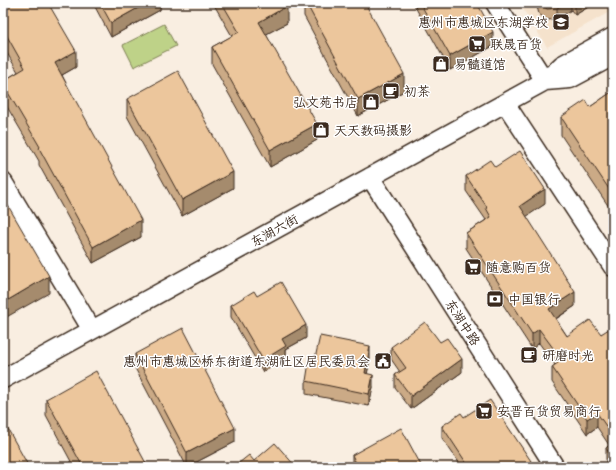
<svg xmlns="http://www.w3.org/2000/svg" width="616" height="470" font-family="'Patrick Hand','LXGW WenKai TC',sans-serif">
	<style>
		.built { fill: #f5e2cc }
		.green { fill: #bed288; stroke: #7c7e53 }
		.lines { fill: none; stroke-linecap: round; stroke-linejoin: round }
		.minor-casing { stroke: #3b2a1e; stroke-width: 21 }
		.minor { stroke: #fff; stroke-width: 18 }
		.wall { fill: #cbaa86; stroke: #3b2a1e }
		.shaded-wall { fill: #a58b6d; stroke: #3b2a1e }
		.building { fill: #ecc69c; stroke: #3b2a1e }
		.labels { text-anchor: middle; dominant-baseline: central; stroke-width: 3; stroke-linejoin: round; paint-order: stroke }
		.poi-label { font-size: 13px; fill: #3b2a1e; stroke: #fff; text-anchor: start }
		.street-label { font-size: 13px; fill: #3b2a1e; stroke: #fff }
	</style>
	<rect width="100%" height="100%" fill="#f9eee1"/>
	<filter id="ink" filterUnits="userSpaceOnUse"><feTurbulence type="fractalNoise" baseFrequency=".025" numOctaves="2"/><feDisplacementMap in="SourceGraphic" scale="8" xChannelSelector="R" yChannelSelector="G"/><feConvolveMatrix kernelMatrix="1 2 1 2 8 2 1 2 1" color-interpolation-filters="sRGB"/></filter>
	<g filter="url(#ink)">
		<path class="built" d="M519,3H613V10L547,47Z"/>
		<path class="green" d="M164,24L176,46L134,67L123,45Z"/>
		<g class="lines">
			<g class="minor-casing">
				<path id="minor" d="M495,3L545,81
					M545,81L570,79L613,56
					M505,103L613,267
					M370,177L555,467
					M3,182L92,330
					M3,379L545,81L562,65L613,37"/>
			</g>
			<use href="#minor" class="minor"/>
		</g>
		<path class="wall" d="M3,3L76,67L62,75L141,237L93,263L39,165V161L3,100V81L18,72L3,46Z
			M93,3H160V10L111,37Z
			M213,3H285L287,23L266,34L317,140L270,167L212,64V47L232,36Z
			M304,3H365L404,91L358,116L304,16Z
			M413,3H477L493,46L450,70Z
			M536,3H595L575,15L571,10L557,19L547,20L539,14Z
			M613,91V213L561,135V117L590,107Z
			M127,99L233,188L182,216L127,116Z
			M495,167L545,204L526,216L575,306L556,319L567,336L601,334L613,329V467H609L606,462V448L609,445L597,427L587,434L552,382V367L555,365L539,343L532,349L466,248V233L486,220L466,191V176Z
			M257,296L306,338L286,349V359L263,372L231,317V305Z
			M391,347L462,372L411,409L395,388V375L400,372L391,359Z
			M135,354L235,442L187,467L135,368Z
			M370,358L367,374L373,387L369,406L306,394V381L314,363Z
			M46,399L148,467H74L46,415Z
			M464,417L535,467H462L442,438V426Z
			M352,455L422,467H352Z"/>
		<path class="shaded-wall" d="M147,3H160V10L111,37V23Z
			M565,3H571V10L557,19V8Z
			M577,3H595L575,15V5Z
			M287,6V23L259,38V22Z
			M493,32V46L450,70V56Z
			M76,51V67L55,79V63Z
			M404,74V91L358,116V99Z
			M317,124V140L270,167V150Z
			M233,172V188L182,216V200Z
			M545,189V204L520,221V206Z
			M141,220V237L93,263V247Z
			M49,276V293L3,319V303Z
			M575,292V306L549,323V309Z
			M306,325V338L286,349V359L263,372V360L282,339Z
			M539,329V343L532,349V334Z
			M370,346V358L365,386V373Z
			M462,359V372L411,409V396Z
			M373,375V387L369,406V394Z
			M597,413V427L587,434V419Z
			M235,428V442L187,467V453Z"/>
		<path class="building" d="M3,3H48L76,51L55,63L141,220L93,247L39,148L40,147L3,84V81L25,68L3,29Z
			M100,3H147L111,23Z
			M222,3H285L287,6L259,22L317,124L270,150L212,47L239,32Z
			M306,3H365L404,74L358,99Z
			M420,3H477L493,32L450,56Z
			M539,3H565L557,8L547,9Z
			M178,71L233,172L182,200L127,99Z
			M613,91V195L561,117L586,100L590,107Z
			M520,151L545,189L520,206L575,292L549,309L567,336L590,320L601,334L612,327L613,329V436L597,413L587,419L552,367L562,360L539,329L532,334L466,233L491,217L486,208L487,207L466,176L490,160L495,167Z
			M3,197L49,276L3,303Z
			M281,282L306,325L282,339L286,346L263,360L231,305L254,291L257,296Z
			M425,322L440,342L447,338L462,359L411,396L395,375L406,368L391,347Z
			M183,328L235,428L187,453L135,354Z
			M320,336L370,346L365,373L373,375L369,394L306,381L309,362L314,363Z
			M96,371L148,467H83L46,399Z
			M490,400L535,467H469L442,426L461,413L464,417Z
			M5,424L29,467H3V425Z
			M401,428L422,467H358L352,455Z
			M275,443L296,467H234L249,455L254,461Z
			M613,443V459L606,448Z"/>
	</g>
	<defs>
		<g id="school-square" transform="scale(0.9)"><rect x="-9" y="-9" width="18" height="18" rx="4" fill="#3b2a1e" stroke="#fff"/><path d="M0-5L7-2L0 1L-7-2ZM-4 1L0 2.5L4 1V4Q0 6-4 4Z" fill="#fff"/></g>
		<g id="supermarket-square" transform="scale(0.9)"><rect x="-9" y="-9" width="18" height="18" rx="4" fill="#3b2a1e" stroke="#fff"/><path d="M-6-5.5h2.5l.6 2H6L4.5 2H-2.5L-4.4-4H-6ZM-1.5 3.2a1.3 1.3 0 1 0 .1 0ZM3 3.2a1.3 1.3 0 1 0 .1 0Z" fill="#fff"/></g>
		<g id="shop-square" transform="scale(0.9)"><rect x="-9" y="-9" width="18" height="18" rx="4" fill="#3b2a1e" stroke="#fff"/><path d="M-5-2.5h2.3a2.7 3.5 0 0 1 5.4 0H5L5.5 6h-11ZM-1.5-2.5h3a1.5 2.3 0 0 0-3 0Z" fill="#fff"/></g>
		<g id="cafe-square" transform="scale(0.9)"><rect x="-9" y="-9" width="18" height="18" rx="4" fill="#3b2a1e" stroke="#fff"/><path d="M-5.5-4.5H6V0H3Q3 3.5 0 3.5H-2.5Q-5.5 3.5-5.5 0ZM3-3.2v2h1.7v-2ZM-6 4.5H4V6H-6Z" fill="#fff"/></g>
		<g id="bank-square" transform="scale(0.9)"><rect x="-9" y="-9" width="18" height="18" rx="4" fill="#3b2a1e" stroke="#fff"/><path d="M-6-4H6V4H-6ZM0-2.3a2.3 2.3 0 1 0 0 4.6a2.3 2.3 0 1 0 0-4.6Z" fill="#fff"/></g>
		<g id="civic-square" transform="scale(0.9)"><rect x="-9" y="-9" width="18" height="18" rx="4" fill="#3b2a1e" stroke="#fff"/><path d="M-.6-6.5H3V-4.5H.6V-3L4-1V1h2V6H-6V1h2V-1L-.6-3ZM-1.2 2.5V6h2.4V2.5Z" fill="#fff"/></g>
	</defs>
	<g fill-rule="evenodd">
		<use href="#school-square" x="561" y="22"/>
		<use href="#supermarket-square" x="477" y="44"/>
		<use href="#shop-square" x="441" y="64"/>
		<use href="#cafe-square" x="391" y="91"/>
		<use href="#shop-square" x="371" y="102"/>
		<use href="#shop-square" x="321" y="130"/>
		<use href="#supermarket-square" x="473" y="267"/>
		<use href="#bank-square" x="495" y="299"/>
		<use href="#cafe-square" x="529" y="355"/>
		<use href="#civic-square" x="383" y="361"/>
		<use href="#supermarket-square" x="484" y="411"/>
	</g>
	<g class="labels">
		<g class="poi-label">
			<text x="548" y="22" text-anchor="end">惠州市惠城区东湖学校</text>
			<text x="490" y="44">联晟百货</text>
			<text x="454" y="64">易髓道馆</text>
			<text x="404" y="91">初茶</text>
			<text x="358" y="102" text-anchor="end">弘文苑书店</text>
			<text x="334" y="130">天天数码摄影</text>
			<text x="486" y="267">随意购百货</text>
			<text x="508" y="299">中国银行</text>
			<text x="542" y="355">研磨时光</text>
			<text x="370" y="361" text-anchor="end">惠州市惠城区桥东街道东湖社区居民委员会</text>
			<text x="497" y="411">安晋百货贸易商行</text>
		</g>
		<g class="street-label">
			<text transform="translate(274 230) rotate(-29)">东湖六街</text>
			<text transform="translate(463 322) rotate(57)">东湖中路</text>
		</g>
	</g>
	<rect width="616" height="470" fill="none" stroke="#fff" stroke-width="16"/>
	<rect x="8" y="8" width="600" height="454" fill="none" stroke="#3b2a1e" stroke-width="1.5" filter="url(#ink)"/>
</svg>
